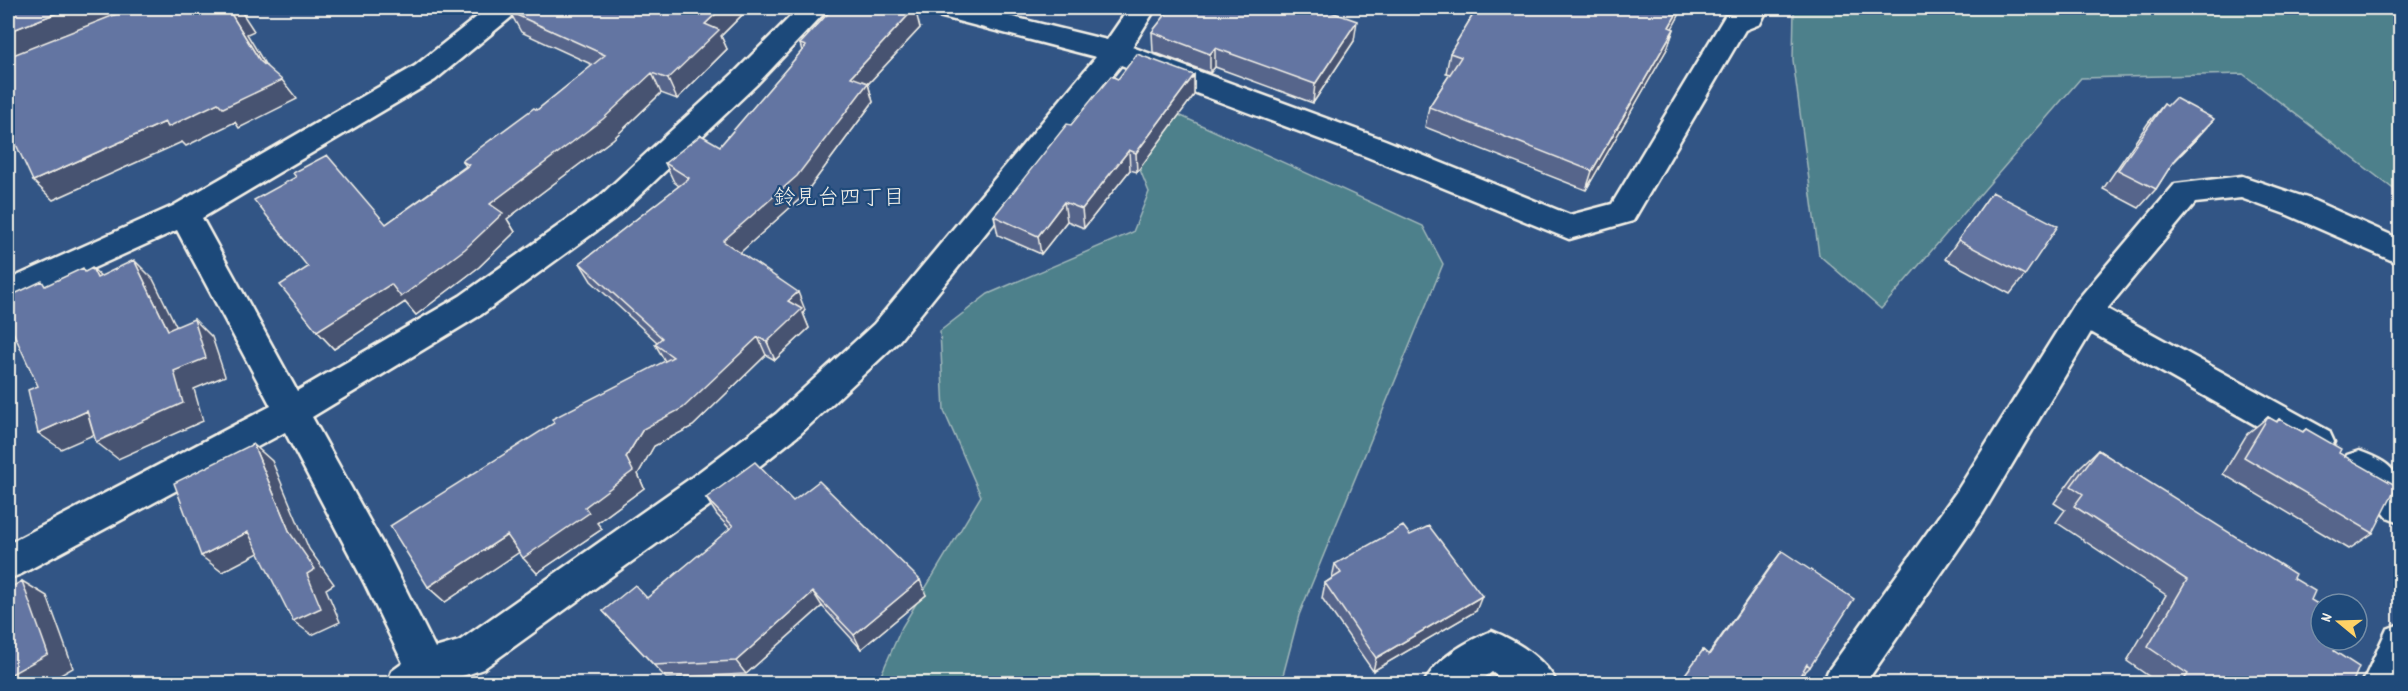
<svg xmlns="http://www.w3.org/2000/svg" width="2408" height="691" font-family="Dekko,'Klee One',sans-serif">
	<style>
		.green { fill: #4e808b; stroke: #a1b8ba; stroke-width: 1.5 }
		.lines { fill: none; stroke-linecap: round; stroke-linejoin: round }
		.minor-casing { stroke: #f4f1e8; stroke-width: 5 }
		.minor { fill: #1f4a7a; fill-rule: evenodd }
		.wall { fill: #56658b; stroke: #f4f1e8; stroke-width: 1.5 }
		.shaded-wall { fill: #465271; stroke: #f4f1e8; stroke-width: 1.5 }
		.building { fill: #6475a2; stroke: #f4f1e8; stroke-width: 1.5 }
		.labels { text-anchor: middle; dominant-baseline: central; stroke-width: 4.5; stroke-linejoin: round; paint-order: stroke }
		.neighbourhood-label { font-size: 22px; fill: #f4f1e8; stroke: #1f4a7a }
	</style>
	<rect width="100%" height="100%" fill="#325585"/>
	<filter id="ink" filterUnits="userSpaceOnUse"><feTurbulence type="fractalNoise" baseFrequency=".0167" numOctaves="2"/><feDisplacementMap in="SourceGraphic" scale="12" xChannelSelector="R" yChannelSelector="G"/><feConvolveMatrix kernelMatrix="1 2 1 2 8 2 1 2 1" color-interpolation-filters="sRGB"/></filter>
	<g filter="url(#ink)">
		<path class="green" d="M1794,8H2400V194L2243,74L2081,78L1881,309L1819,255L1793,60Z
			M1146,100L1423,226L1443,264L1299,615L1281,683L877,684L902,627L981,496L944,411L940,331L988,294L1133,232L1149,192L1123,128Z"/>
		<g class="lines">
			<g class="minor-casing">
				<path id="minor" d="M488,8H519L515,14L435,80L202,218L297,391L460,296L599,197L736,71L799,8H829L756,85L621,213L482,314L312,417L389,556L435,648L459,641L691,478L776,414L874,324L1096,57L931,14L928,8H976L1107,40L1129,8H1156L1132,47L1385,140L1570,215L1612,204L1725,16L1739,11L1741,8H1768L1760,24L1745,30L1633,221L1569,239L1365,156L1121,65L898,342L800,434L717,500L483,669C446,683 425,684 387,684L392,671L403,663L363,580L285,432L21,574L8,579V544L271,406L177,230L8,307V280L173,206L415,66Z
					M2242,176L2310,199L2400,239V264L2288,215L2241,198L2195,203L2107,309L2329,431L2334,442L2329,453L2317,457L2305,453L2091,332L1983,513L1865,684H1823L1828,671L1957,491L2074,304L2175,184Z
					M2359,451C2404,467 2400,479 2400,522L2387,517L2363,486L2347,477L2341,466L2347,455Z
					M2400,624V684H2362L2387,629Z
					M1492,631C1515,640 1547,660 1557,684H1507L1492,672L1476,684H1424C1434,660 1468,640 1492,631Z"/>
			</g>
			<use href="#minor" class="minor"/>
		</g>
		<path class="wall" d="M516,8H749L721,36L727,49L677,99L661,93L613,139L507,219L515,232L479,267L416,315L405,302L334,349L317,331L386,224L466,166L462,161L537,110L593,65L521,32L510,12Z
			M1163,8H1320L1354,41L1313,103L1215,67L1210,73L1153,52L1152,32L1164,17Z
			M1477,8H1683L1672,28L1674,29L1667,49L1586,190L1425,127L1429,107L1450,74L1446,73L1450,53Z
			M920,28L868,84L873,102L804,195L740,252L805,310L803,313L809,328L775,360L766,355L693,426L654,446L638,474L644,488L597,523L602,529L537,573L519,552L445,602L428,587L665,361L655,344L657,342L591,281L580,263L679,186L674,182L665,163L720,146L802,51L800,44Z
			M1194,75V95L1137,172L1130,170L1084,228L1067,221L1041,254L998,235L994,216L1071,125L1118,79Z
			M2164,104L2197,138L2171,165L2156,189L2139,208L2103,189L2148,123Z
			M1992,192L2025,275L2010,294L1945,259Z
			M2268,417L2276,422L2279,419L2302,432L2306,429L2339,453L2373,533L2349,549L2223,474L2247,434Z
			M2098,450L2293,578L2311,600L2334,651L2352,684H2160L2127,661L2166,595L2056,522L2065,510L2054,503L2080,467Z
			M706,498L793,501L926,595L861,649L822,606L746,674L666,678L603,611L647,598L730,529L717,515Z
			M1782,551L1810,667L1797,680L1795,684H1678L1703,650L1708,655L1770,567Z
			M1335,564L1476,611L1373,671L1322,598L1325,583L1332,578Z"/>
		<path class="shaded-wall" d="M70,8H137L8,60V32Z
			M236,8H239L254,31L247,34L275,81L260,61L231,14Z
			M722,8H749L721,36L727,49L677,99L668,79L705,24Z
			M915,8L920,28L868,84L873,102L804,195L732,260L723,241L851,77Z
			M1680,8H1683L1662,47L1669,27Z
			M1357,21L1354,41L1313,103L1315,84Z
			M1674,29L1667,49L1586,190L1592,171Z
			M1215,48V67L1210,73V54Z
			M652,73L661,93L613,139L507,219L515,232L479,267L416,315L405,302L334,349L317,331L490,204Z
			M1194,75V95L1137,172L1136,153Z
			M282,80L297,99L239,128L235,122L186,146L182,142L53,200L33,181L165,122Z
			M2214,119L2197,138L2158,178L2175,159Z
			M1129,150L1130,170L1084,228L1082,209Z
			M1064,202L1067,221L1041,254L1038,236Z
			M134,260L153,279L187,348L168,330Z
			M92,268L112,286L97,278Z
			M798,292L805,310L803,313L809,328L775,360L767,342L788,301Z
			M194,319L212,337L225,376L194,389L203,421L118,459L96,442L174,371Z
			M758,337L766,355L693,426L654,446L638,474L644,488L597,523L602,529L537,573L523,558L585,507L626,457L643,429Z
			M87,411L109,428L61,449L38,433Z
			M253,444L272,461L309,549L334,584L326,589L340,622L312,635L293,621L307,574Z
			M248,532L268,548L222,572L201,556Z
			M507,535L521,551L445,602L428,587Z
			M920,580L926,595L861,649L854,635Z
			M22,581L47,596L73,668L45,684H8V676Z
			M813,592L822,606L746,674L736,661Z
			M1482,596L1476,611L1373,671L1376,658Z"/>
		<path class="building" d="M8,8H70L8,32Z
			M132,8H236L239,11L231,14L260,61L282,80L223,108L218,103L168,127L165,122L33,181L8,127V57Z
			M516,8H722L705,24L719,30L668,79L652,73L603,119L490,204L503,213L465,249L401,297L391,284L317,331L280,285L308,267L254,200L296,177L293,173L327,155L386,224L469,165L462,161L534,108L537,110L605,55L510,12Z
			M833,8H915L851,77L868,83L797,176L723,241L798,292L788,301L802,309L767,342L758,337L683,408L643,429L626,457L633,471L585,507L589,513L523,558L507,535L428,587L390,526L554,423L552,419L673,357L655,344L662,338L580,263L689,178L665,163L701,135L720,146L806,46L800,44Z
			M1171,8H1320L1357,21L1315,84L1215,48L1210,54L1152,32Z
			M1477,8H1680L1669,27L1674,29L1592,171L1429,107L1461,57L1450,53Z
			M1137,54L1194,75L1136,153L1129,150L1082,209L1064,202L1038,236L994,216L1067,124L1071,125L1111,76L1118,79Z
			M2175,98L2214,119L2175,159L2156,189L2118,170L2164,104L2167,106Z
			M1992,192L2058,226L2025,275L1958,240Z
			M134,260L168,330L194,319L206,358L174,371L183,403L96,442L87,411L38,433L28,390L38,386L8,321V297L42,281L45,286L83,268L85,272L92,268L97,278Z
			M2268,417L2277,422L2279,419L2303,432L2306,429L2341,449L2339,453L2397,486L2373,533L2244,457Z
			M253,444L290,533L315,569L307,574L321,608L293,621L248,532L201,556L174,483Z
			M2098,450L2295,574L2293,578L2315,591L2311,600L2321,606V640H2339L2334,651L2359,667L2352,684H2194L2185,678L2188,674L2148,647L2187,580L2074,506L2083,494L2071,486Z
			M755,462L793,501L819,481L920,580L854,635L813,592L736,661L654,665L603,611L635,585L647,598L733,526L706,498Z
			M1403,526L1410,535L1429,526L1482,596L1376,658L1325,583L1341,573L1335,564Z
			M1782,551L1854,599L1810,667L1807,664L1795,684H1678L1703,650L1709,655Z
			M22,581L48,654L8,676V589Z"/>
	</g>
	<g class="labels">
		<g class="neighbourhood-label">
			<text x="839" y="199">鈴見台四丁目</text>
		</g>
	</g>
	<rect width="2408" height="691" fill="none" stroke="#1f4a7a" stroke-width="30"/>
	<rect x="15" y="15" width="2378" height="661" fill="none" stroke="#f4f1e8" stroke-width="2" filter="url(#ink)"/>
	<g transform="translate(2339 622) rotate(289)"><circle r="28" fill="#1f4a7a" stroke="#748da6" stroke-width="1.5"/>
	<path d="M0-4.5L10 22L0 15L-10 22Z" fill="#ffd166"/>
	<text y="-9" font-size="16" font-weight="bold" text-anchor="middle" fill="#f4f1e8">N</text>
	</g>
</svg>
